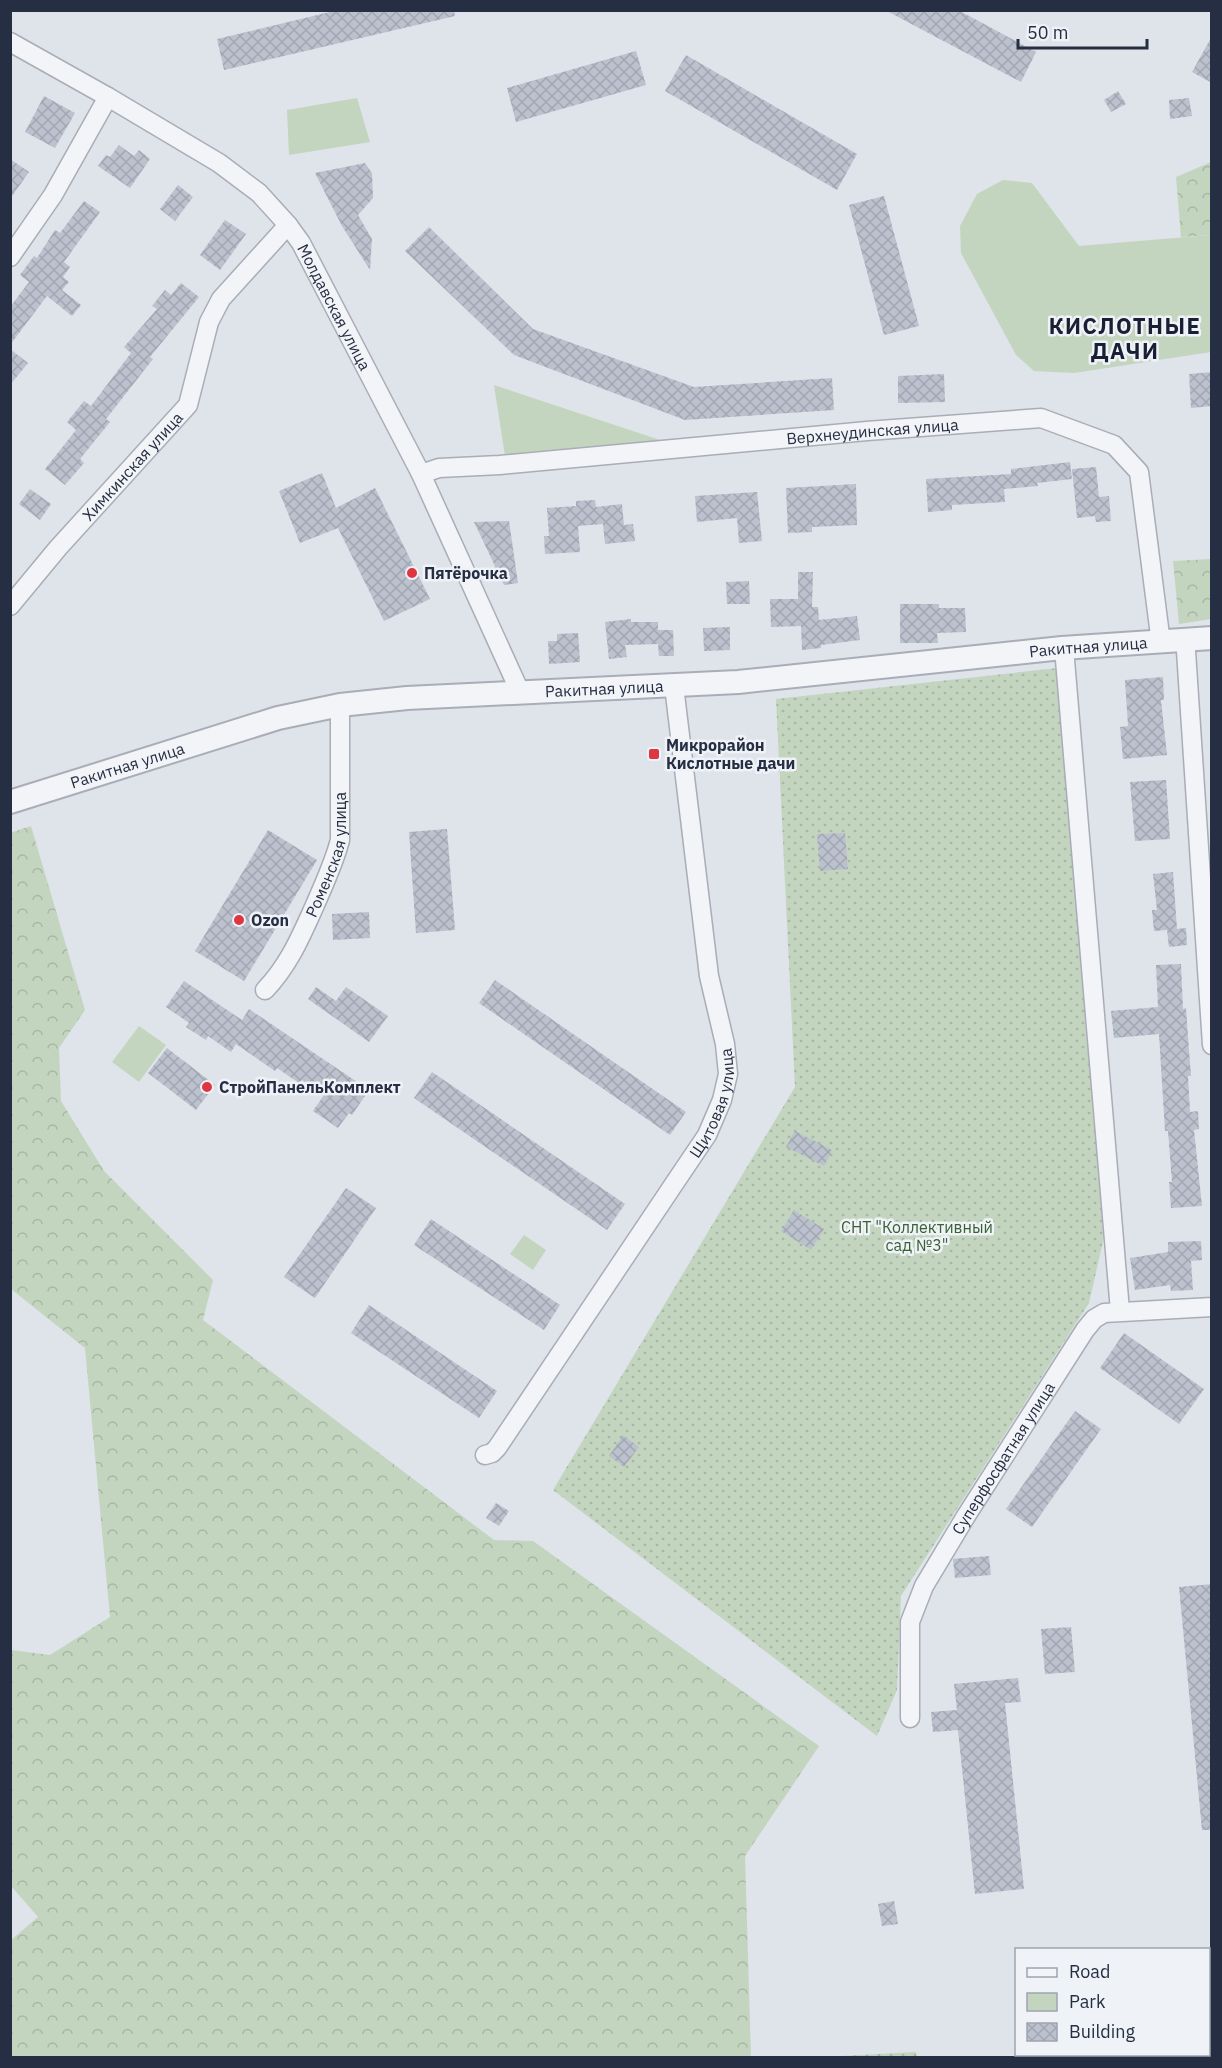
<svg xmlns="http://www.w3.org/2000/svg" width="1222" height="2068" font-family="'IBM Plex Sans',sans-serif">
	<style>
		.grass { fill: url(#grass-dots) }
		.forest { fill: url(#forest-crowns) }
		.park { fill: #c3d5bf }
		.building { fill: url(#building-cross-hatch) }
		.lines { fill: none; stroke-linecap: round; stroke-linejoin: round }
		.minor-casing { stroke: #a8adb8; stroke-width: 21 }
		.tertiary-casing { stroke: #a8adb8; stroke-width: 26 }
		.minor { stroke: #f3f4f8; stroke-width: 18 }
		.tertiary { stroke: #f3f4f8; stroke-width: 22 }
		.poi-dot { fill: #dd3641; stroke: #eff2f7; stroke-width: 2 }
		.labels { text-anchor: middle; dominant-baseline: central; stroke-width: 5; stroke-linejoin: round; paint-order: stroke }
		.street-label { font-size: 16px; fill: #262e43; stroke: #eff2f7 }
		.poi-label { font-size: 16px; font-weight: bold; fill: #262e43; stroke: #eff2f7; text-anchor: start }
		.park-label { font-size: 16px; fill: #376132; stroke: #eff2f7 }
		.district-label { font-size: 22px; font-weight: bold; letter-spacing: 1.5px; fill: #192034; stroke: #eff2f7 }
	</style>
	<defs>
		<pattern id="grass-dots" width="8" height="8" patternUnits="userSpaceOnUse" patternTransform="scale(1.5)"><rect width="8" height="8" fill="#c3d5bf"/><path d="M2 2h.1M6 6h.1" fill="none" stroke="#a7b7a5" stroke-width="1.8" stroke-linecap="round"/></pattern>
		<pattern id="forest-crowns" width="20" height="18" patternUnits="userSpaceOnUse" patternTransform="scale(1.5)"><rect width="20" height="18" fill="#c3d5bf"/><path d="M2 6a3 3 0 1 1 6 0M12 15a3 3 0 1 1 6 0" fill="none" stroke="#a7b7a5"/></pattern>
		<pattern id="building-cross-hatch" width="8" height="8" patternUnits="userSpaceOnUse" patternTransform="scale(1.5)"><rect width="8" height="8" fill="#bcc1ce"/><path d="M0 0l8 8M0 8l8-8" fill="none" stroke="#a1a6b2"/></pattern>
	</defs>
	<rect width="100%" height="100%" fill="#dfe3ea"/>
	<path class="grass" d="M1058,668L1107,1224L1089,1303L901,1596L897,1690L877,1736L553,1490L795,1087L776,699Z
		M916,2052L917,2057H822Z"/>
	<path class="forest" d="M1211,162V235L1181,237L1176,177Z
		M1211,559V619L1179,624L1173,561Z
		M31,826L85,1010L59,1048L61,1101L104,1171L213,1280L203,1320L494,1540L533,1541L819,1746L745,1856L751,2057H11V1940L38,1917L11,1886V1650L50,1655L110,1617L85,1348L11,1289L10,833Z"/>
	<path class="park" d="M357,98L370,142L289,155L287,110Z
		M1003,180L1032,183L1079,246L1211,235V352L1074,373L1034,371L1016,355L961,253L960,226L977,194Z
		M494,385L666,442L505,456Z
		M139,1026L166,1045L139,1082L112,1062Z
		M524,1235L546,1250L533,1270L510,1254Z"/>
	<path class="building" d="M338,10H454L455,16L224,70L217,39Z
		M885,10H958L1036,52L1021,82Z
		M1212,36V83L1192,72Z
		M636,51L646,85L516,122L507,88Z
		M686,55L857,154L837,190L665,91Z
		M1118,91L1126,104L1111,112L1104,100Z
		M44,96L75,113L55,148L25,132Z
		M1189,98L1192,116L1170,119L1169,100Z
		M119,145L134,156L139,150L150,159L130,188L98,166L106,155L110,157Z
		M10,159L29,172L10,199Z
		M365,163L372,173L373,198L358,215L372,239L370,270L342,226L315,173Z
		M178,185L193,197L175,221L160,209Z
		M884,196L919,326L884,335L849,205Z
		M84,201L100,212L64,262L70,267L63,277L69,282L62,290L81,305L72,316L47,296L10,345V307L29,282L20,275L34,256L37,258L55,230L60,233Z
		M225,220L246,234L220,270L200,255Z
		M429,227L533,329L694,387L832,378L834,410L685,420L514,355L405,251Z
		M181,283L199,297L150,357L153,359L106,419L110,422L80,459L84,463L65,485L45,469L76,430L67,422L84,401L91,406L131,353L124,347L157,309L152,306L165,290L171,295Z
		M10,349L28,363L10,385Z
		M1212,372V406L1191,408L1189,374Z
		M944,374L945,402L898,403V376Z
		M1070,462L1072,479L1037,483L1038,486L1004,489L1005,502L952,505V510L928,512L926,479L1011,474V469Z
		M1096,467L1099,497L1109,496L1111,521L1096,522L1095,516L1077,518L1072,469Z
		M322,473L336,508L375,488L430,599L384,621L338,528L300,543L279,491Z
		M856,484L857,525L812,527V532L788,533L786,488Z
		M30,489L51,504L40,520L19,504Z
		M757,492L762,541L739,543L737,518L697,522L695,496Z
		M595,500L596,507L622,504L624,525L633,524L635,541L605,544L603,524L578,526L580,552L545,554L544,536H549L547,508L576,506V501Z
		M509,521L518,583L504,585L474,522Z
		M798,572H813L812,607H818L819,620L857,616L860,640L821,645V648L802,650L801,626L771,627L770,599H798Z
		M749,581L750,604H727L726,582Z
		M900,604H939V608H965L966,632L937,633L938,643H900Z
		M631,619V622H658V630H673L674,656H659L658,644L625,645L627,657L609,659L605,622Z
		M730,627V650L704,651L703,628Z
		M578,633L580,662L549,664L548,641H557V634Z
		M1163,677L1164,700H1161L1167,755L1123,759L1120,727L1128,726L1125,680Z
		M1166,780L1170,839L1135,841L1130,782Z
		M447,829L455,930L416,933L409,832Z
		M268,830L317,860L244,981L195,951Z
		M845,833L848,869L820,871L817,834Z
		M1173,872L1177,929L1186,928L1187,945L1169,947L1167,930L1154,931L1152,910H1157L1153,874Z
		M369,912L370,938L333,940L332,914Z
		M1181,964L1183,1009L1186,1008L1189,1051L1191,1076H1188L1190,1112L1198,1111L1199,1129L1194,1130L1202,1206L1171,1208L1169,1182H1172L1168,1131H1165L1159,1034L1114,1038L1111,1011L1158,1007L1156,965Z
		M495,980L686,1112L670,1135L479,1003Z
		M184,981L242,1020L249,1009L369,1090L352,1115L349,1113L338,1128L313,1111L324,1095L302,1080L299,1083L277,1068L275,1071L236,1044L231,1052L208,1036L206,1040L186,1027L189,1023L166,1007Z
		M316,987L336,1001L346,987L388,1016L369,1042L308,999Z
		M167,1048L215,1085L196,1110L148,1073Z
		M432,1072L625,1204L607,1230L414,1098Z
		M795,1131L832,1150L824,1166L786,1147Z
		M346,1188L376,1208L315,1298L284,1277Z
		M794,1210L824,1229L811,1250L781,1231Z
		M431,1219L560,1305L544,1330L414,1245Z
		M1201,1241L1202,1260L1191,1261L1193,1290L1171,1291L1170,1285L1135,1290L1130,1258L1168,1252V1242Z
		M369,1305L497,1391L479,1418L351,1333Z
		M1124,1333L1204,1389L1179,1424L1100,1368Z
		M1075,1411L1101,1429L1032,1527L1006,1509Z
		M623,1435L639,1447L624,1467L609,1456Z
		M496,1503L509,1511L499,1526L486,1518Z
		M989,1556L991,1575L955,1578L953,1559Z
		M1212,1584V1830H1202L1179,1587Z
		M1071,1627L1075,1672L1045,1674L1041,1629Z
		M1018,1678L1021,1702L1005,1703L1024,1889L975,1894L958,1730L933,1732L931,1712L957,1710L954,1684Z
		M894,1901L898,1924L882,1926L878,1904Z"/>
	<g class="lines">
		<g class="minor-casing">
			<g id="minor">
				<path id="s1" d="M10,42L108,97L219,163L259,193L288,225L301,243L421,474L521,694"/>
				<path d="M10,257L53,195L108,97"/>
				<path id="s2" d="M421,474L439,468L500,465L867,431L1041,418L1114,445L1139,472L1161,643"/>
				<path id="s3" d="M10,606L58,548L188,405L209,322L221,299L288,225"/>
				<path d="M1183,641L1186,651L1212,1045"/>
				<path d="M1062,648L1065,660L1120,1311"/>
				<path id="s4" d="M265,990C289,965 301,936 315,905C324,884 334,863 340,840V705"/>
				<path id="s5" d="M485,1455L492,1453L497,1448L680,1175L707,1135L722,1100L728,1074L725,1044L709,976L674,686"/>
				<path id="s6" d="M910,1718V1622L924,1586L966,1516L1085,1330L1094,1319L1104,1313L1212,1307"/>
				<path d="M1208,2043L1212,2042"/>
				<path d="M1048,2058L1047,2055L1050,2054"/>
			</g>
		</g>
		<g class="tertiary-casing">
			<g id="tertiary">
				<path id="s7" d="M10,802L278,718L340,705L407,698L738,682L1062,648L1212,638"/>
			</g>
		</g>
		<use href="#minor" class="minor"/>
		<use href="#tertiary" class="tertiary"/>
	</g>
	<g class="poi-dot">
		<circle cx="412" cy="573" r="6"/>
		<rect x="648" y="748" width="12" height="12" rx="3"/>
		<circle cx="239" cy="920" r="6"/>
		<circle cx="207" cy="1087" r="6"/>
	</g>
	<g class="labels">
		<g class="street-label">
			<text stroke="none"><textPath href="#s1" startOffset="429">Молдавская улица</textPath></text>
			<text stroke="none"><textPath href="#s2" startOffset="454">Верхнеудинская улица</textPath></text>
			<text stroke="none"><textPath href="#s3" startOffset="186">Химкинская улица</textPath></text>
			<text stroke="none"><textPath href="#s7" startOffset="1095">Ракитная улица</textPath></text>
			<text stroke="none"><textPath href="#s7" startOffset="609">Ракитная улица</textPath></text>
			<text stroke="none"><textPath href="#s7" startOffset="123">Ракитная улица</textPath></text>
			<text stroke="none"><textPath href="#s4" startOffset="152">Роменская улица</textPath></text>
			<text stroke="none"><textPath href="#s5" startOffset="424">Щитовая улица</textPath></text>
			<text stroke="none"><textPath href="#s6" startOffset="285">Суперфосфатная улица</textPath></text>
		</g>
		<g class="poi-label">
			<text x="424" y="573">Пятёрочка</text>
			<text x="666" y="745">Микрорайон<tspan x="666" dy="18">Кислотные дачи</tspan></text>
			<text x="251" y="920">Ozon</text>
			<text x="219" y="1087">СтройПанельКомплект</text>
		</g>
		<g class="park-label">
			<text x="917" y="1227">СНТ "Коллективный<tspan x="917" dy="18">сад №3"</tspan></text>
		</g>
		<g class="district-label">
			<text x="1125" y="325">КИСЛОТНЫЕ<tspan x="1125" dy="25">ДАЧИ</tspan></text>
		</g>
	</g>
	<rect width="1222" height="2068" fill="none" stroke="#262e43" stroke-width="24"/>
	<rect x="1015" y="1948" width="195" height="108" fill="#eff2f7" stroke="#9fa4af" stroke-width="1.5"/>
	<rect x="1027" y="1968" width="30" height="9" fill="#f3f4f8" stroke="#9fa4af" stroke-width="1.5"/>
	<text x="1069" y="1978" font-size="18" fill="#262e43">Road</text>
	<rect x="1027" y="1993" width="30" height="18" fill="#c3d5bf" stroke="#9fa4af" stroke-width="1.5"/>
	<text x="1069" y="2008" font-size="18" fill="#262e43">Park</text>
	<rect x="1027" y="2023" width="30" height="18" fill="url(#building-cross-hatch)" stroke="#9fa4af" stroke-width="1.5"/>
	<text x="1069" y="2038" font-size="18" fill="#262e43">Building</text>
	<path d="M1018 39v9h129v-9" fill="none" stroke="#262e43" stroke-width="3"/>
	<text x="1027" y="39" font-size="18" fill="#262e43" stroke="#eff2f7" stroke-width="4.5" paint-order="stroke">50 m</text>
</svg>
